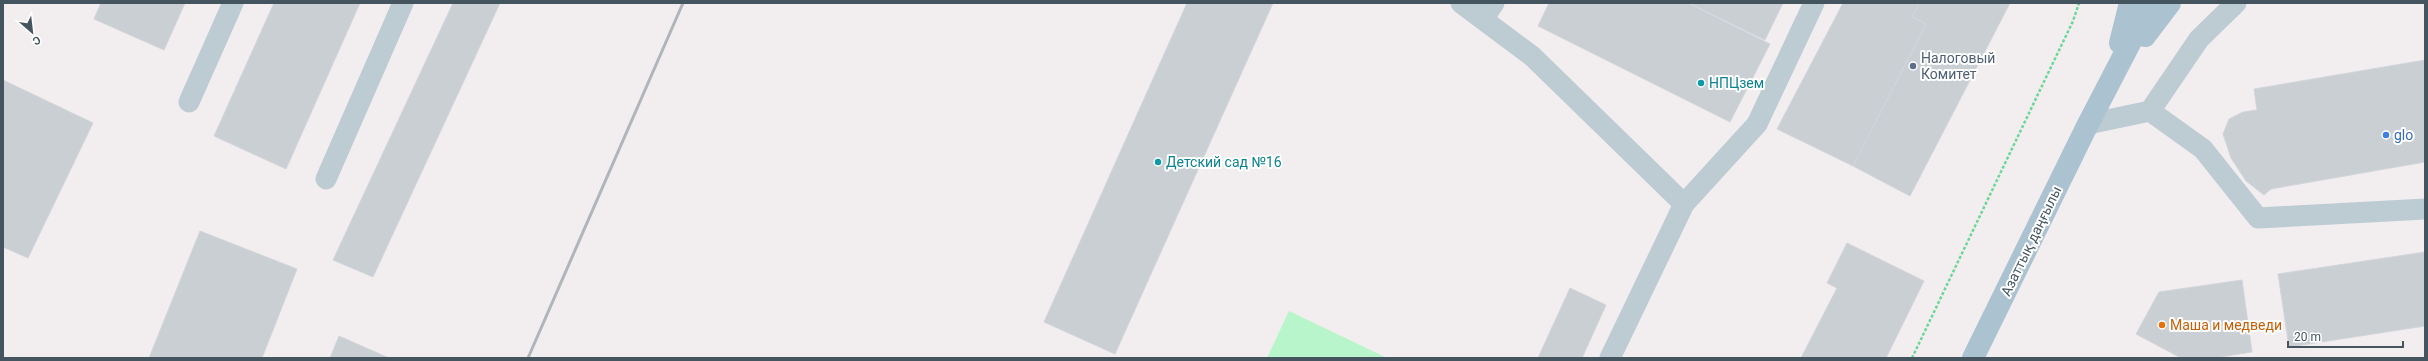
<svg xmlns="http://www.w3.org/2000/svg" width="2428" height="361" font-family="Roboto,sans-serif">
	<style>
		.green { fill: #b8f5ca }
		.building { fill: #cacfd4; stroke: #d2d5db }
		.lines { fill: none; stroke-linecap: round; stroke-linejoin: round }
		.path { stroke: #6bd798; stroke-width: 2.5; stroke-dasharray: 3 2; stroke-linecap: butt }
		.lane { stroke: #bdcbd3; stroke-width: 21 }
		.primary { stroke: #abc2d1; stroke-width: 22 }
		.rail { stroke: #b0b5ba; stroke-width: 3 }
		.service-dot { fill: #5c6f8a; stroke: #fff; stroke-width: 1.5 }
		.culture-dot { fill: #0f9aa8; stroke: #fff; stroke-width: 1.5 }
		.shop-dot { fill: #3f7fe0; stroke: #fff; stroke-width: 1.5 }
		.food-dot { fill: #e8710a; stroke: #fff; stroke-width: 1.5 }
		.labels { text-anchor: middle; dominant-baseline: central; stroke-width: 4; stroke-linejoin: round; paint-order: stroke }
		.service-label { font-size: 14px; fill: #4e5e75; stroke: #fff; text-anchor: start }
		.culture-label { font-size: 14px; fill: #0d838f; stroke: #fff; text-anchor: start }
		.shop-label { font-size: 14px; fill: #366cbe; stroke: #fff; text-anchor: start }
		.street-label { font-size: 14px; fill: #44555f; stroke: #fff }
		.food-label { font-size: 14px; fill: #c56008; stroke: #fff; text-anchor: start }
	</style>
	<rect width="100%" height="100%" fill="#f2eeef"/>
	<path class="green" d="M1289,311L1387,358H1267Z"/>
	<path class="building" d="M101,3H185L164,50L94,19Z
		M274,3H360L286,169L214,136Z
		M453,3H500L373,277L333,260Z
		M1187,3H1273L1115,354L1044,322Z
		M1549,3H1688L1770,44L1730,122L1538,26Z
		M1689,3H1783L1765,40Z
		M1843,3H1919L1912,17L1926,24L1853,166L1777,129Z
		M1919,3H2010L1910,196L1853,166L1926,24L1912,17Z
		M2425,60V162L2271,189L2264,195L2246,181L2231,158L2223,134L2229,119L2243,112L2257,110L2254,89Z
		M3,80L93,123L28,258L3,247Z
		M200,231L297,269L262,358H149Z
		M1847,243L1924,281L1886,358H1801L1837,288L1827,283Z
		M2425,252V326L2289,347L2278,274Z
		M2242,280L2252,352L2214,358H2181L2136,334L2159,292Z
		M1570,288L1606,305L1582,358H1538Z
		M339,336L389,358H330Z"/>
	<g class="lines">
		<path class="path" d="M1912,358L2073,21L2079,3"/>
		<path class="lane" d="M1461,3L1532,56L1684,204L1610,358
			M1483,19L1494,3
			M189,102L233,3
			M2150,111L2203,149L2258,218L2425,209
			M2088,124L2150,111L2199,39L2236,3
			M326,179L403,3
			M1684,204L1757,124L1814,3"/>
		<path class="primary" d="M2145,36L2170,3
			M2120,43L2130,3
			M1973,358L2088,124L2151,3"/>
		<path class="rail" d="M528,358L683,3"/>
	</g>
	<circle class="service-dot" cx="1913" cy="66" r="4"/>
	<g class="culture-dot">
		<circle cx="1701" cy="83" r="4"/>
		<circle cx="1158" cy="162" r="4"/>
	</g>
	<circle class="shop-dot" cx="2386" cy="135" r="4"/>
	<circle class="food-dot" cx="2162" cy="325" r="4"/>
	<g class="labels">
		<g class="service-label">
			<text x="1921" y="58">Налоговый<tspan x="1921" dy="16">Комитет</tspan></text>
		</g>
		<g class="culture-label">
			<text x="1709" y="83">НПЦзем</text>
			<text x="1166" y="162">Детский сад №16</text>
		</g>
		<g class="shop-label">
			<text x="2394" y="135">glo</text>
		</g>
		<g class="street-label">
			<text transform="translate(2031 241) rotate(-64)">Азаттық даңғылы</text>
		</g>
		<g class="food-label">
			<text x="2170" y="325">Маша и медведи</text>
		</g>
	</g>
	<rect width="2428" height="361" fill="none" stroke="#44555f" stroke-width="8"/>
	<g transform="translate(32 32) rotate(152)" stroke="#ffffff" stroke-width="3" paint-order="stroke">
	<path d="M0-3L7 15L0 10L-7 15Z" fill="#44555f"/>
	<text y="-6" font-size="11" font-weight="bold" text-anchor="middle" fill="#44555f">С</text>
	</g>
	<path d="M2288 341v6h115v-6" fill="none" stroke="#44555f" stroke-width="2"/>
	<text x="2294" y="341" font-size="12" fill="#44555f" stroke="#ffffff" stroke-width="3" paint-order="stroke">20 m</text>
</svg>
